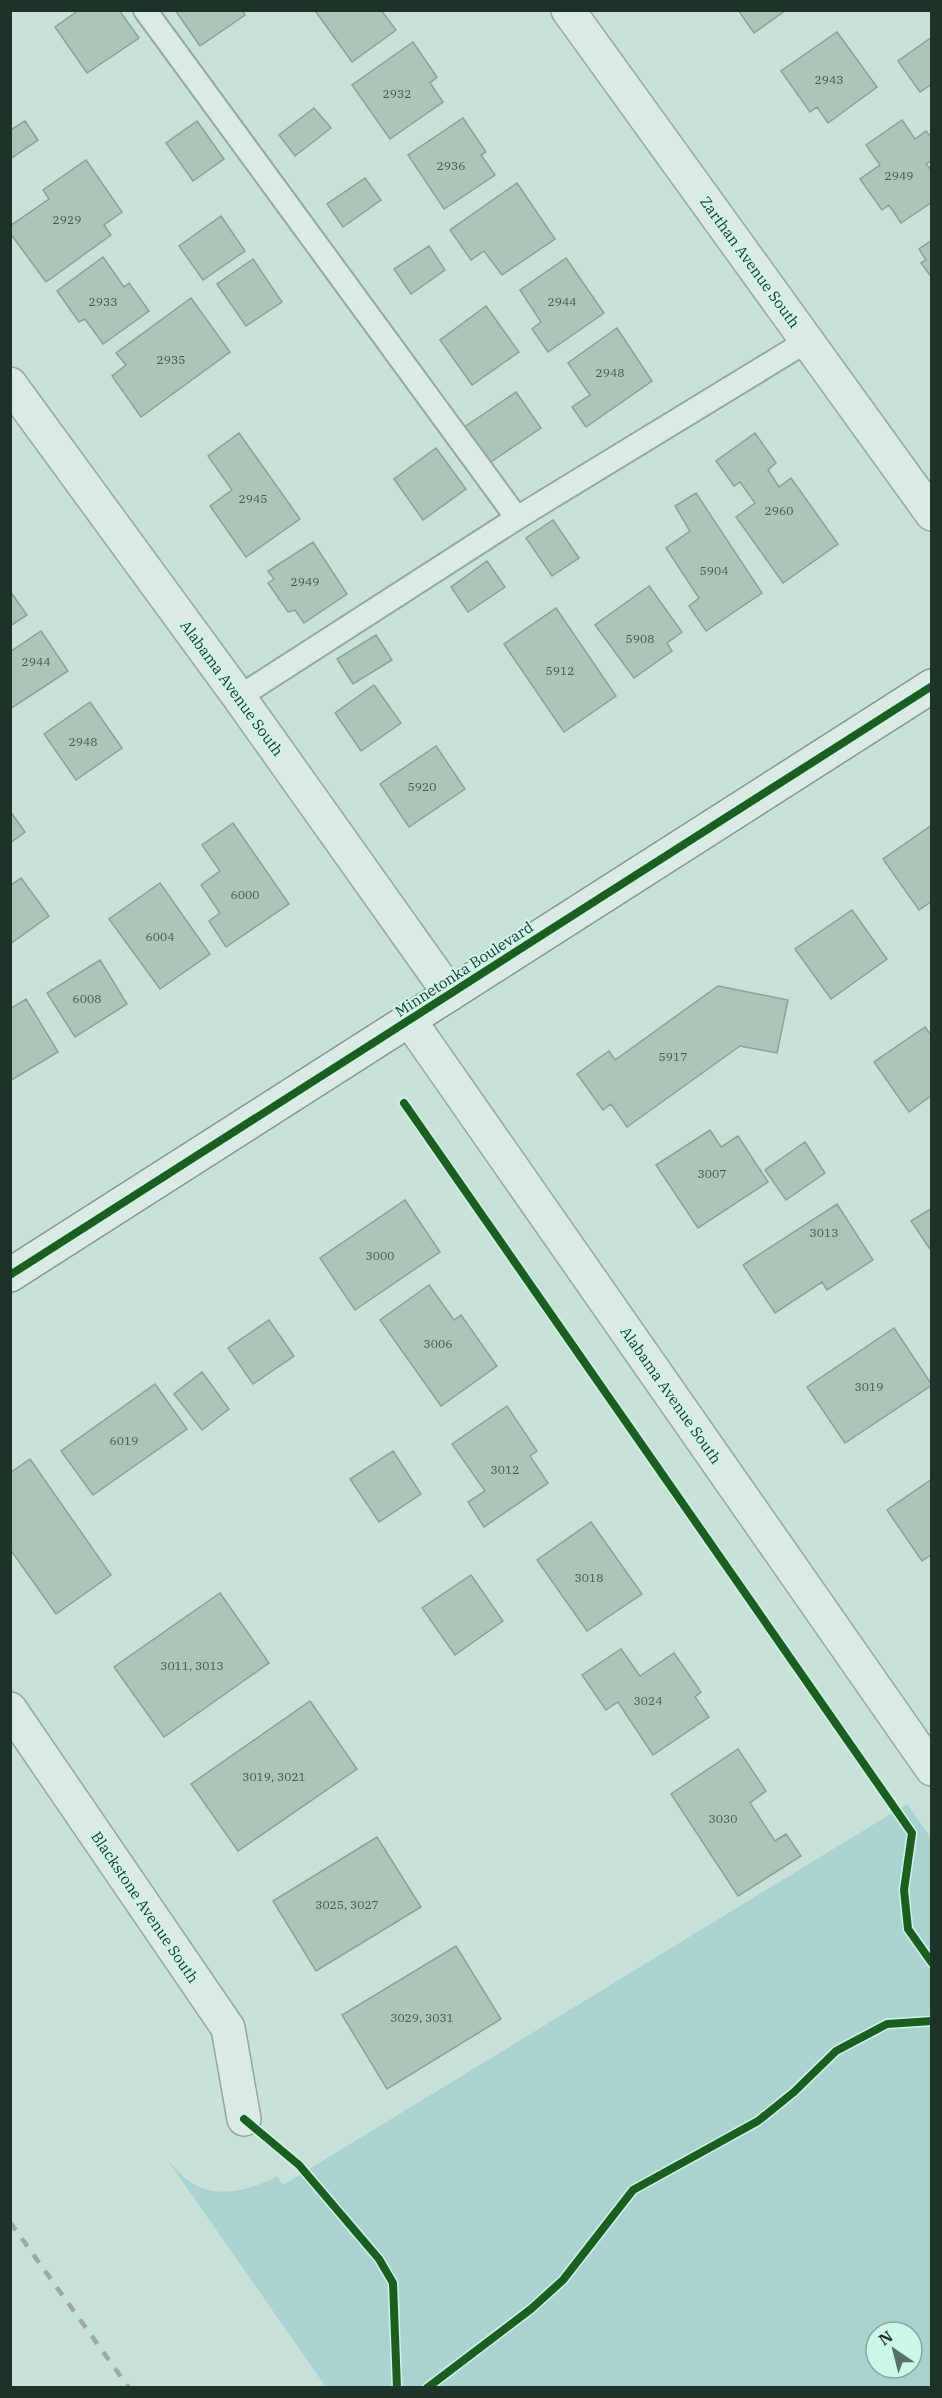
<svg xmlns="http://www.w3.org/2000/svg" width="942" height="2398" font-family="'IBM Plex Serif',serif">
	<style>
		.green { fill: #aad2d1; fill-rule: evenodd }
		.building { fill: #a9c6b8; stroke: #88a295; stroke-width: 1.5 }
		.lines { fill: none; stroke-linecap: round; stroke-linejoin: round }
		.lane-casing { stroke: #92a79f; stroke-width: 26 }
		.street-casing { stroke: #92a79f; stroke-width: 36 }
		.secondary-casing { stroke: #82968e; stroke-width: 36 }
		.lane { stroke: #dbeae5; stroke-width: 22 }
		.street { stroke: #dbeae5; stroke-width: 33 }
		.secondary { stroke: #dbeae5; stroke-width: 33 }
		.rail { stroke: #9ca9a4; stroke-width: 4.5; stroke-dasharray: 10 10; stroke-linecap: butt }
		.cycleway-casing { stroke: #cdf5e8; stroke-width: 11 }
		.cycleway { stroke: #1b5e20; stroke-width: 8 }
		.labels { text-anchor: middle; dominant-baseline: central; stroke-width: 4.5; stroke-linejoin: round; paint-order: stroke }
		.number-label { font-size: 12px; fill: #3f584b }
		.street-label { font-size: 15px; fill: #1c3427; stroke: #cdf5e8 }
	</style>
	<rect width="100%" height="100%" fill="#c8e2da"/>
	<path class="green" d="M907,1804L932,1839L931,2387H326L166,2158C172,2165 179,2173 186,2179C213,2201 250,2191 277,2176L283,2185ZM876,2332H912V2368H876Z"/>
	<path class="building" d="M79,10H119L139,38L87,73L55,27Z
		M175,10H242L245,15L200,46Z
		M318,10H381L396,30L352,62L316,12Z
		M738,10H786L754,33Z
		M837,32L877,87L828,123L817,107L810,112L781,71Z
		M932,37V84L920,92L898,61Z
		M413,42L437,77L430,83L443,102L390,139L352,85Z
		M314,108L331,128L295,156L279,135Z
		M463,118L486,152L481,155L495,175L444,209L408,155Z
		M902,120L915,139L926,131L932,138V160L926,164L932,171V202L901,223L889,205L882,210L860,179L880,165L866,145Z
		M25,121L38,140L10,159V127L12,129Z
		M197,121L224,159L193,181L166,143Z
		M86,160L122,212L104,225L111,235L46,282L10,233V226L49,199L43,190Z
		M365,178L381,200L343,227L327,204Z
		M517,183L555,239L502,275L484,251L471,260L450,230Z
		M221,216L245,251L203,280L179,246Z
		M932,240V278L921,263L926,260L919,249Z
		M429,246L445,270L411,294L394,269Z
		M103,257L124,287L129,283L149,311L103,344L85,319L79,322L57,291Z
		M566,258L604,313L548,352L532,329L541,322L520,290Z
		M253,259L282,302L246,326L217,284Z
		M191,298L230,352L141,417L112,376L126,365L116,353Z
		M486,306L519,352L472,385L440,340Z
		M617,328L652,381L586,427L572,407L590,395L568,363Z
		M516,392L541,428L488,464L463,428Z
		M239,433L300,519L246,557L210,506L232,490L208,456Z
		M755,433L776,463L768,470L779,487L791,478L838,544L783,583L736,517L755,503L740,482L734,486L716,461Z
		M436,448L466,489L423,520L394,479Z
		M696,493L762,593L706,631L689,606L699,598L666,548L690,531L675,506Z
		M553,520L579,558L552,576L526,538Z
		M313,542L347,594L304,623L295,610L288,612L268,583L274,579L268,571Z
		M487,561L505,587L468,612L451,587Z
		M649,586L682,632L667,643L672,651L634,678L595,625Z
		M10,591L27,615L10,626Z
		M556,608L616,696L564,732L504,644Z
		M41,631L68,671L10,709V652Z
		M376,635L392,660L353,684L337,659Z
		M374,685L401,723L361,751L335,713Z
		M90,702L122,748L76,780L44,734Z
		M436,746L465,789L409,827L380,784Z
		M10,811L25,832L10,843Z
		M233,823L289,904L226,947L209,921L220,913L201,885L220,871L202,845Z
		M932,825V901L919,910L883,859Z
		M21,878L49,916L10,944V886Z
		M160,883L210,954L160,989L109,919Z
		M852,910L887,959L831,999L795,949Z
		M100,960L127,1004L75,1037L47,993Z
		M718,986L788,1000L777,1053L740,1046L627,1127L611,1104L603,1110L577,1074L609,1051L615,1060Z
		M26,999L58,1052L10,1081V1009Z
		M925,1027L932,1036V1095L909,1112L874,1062Z
		M710,1130L721,1147L738,1136L768,1182L698,1228L656,1165Z
		M805,1142L825,1173L786,1200L765,1170Z
		M405,1200L440,1252L355,1310L320,1258Z
		M837,1204L873,1260L827,1290L822,1282L775,1313L743,1265Z
		M932,1208V1252L911,1221Z
		M429,1285L454,1320L461,1315L497,1366L441,1406L380,1320Z
		M269,1320L294,1356L253,1384L228,1348Z
		M894,1328L932,1385L845,1443L807,1387Z
		M202,1372L229,1409L202,1430L174,1394Z
		M155,1384L187,1429L93,1495L61,1451Z
		M507,1406L537,1451L530,1456L548,1483L484,1527L468,1502L485,1491L452,1444Z
		M393,1451L421,1494L379,1522L350,1479Z
		M30,1459L111,1575L56,1614L10,1549V1473Z
		M932,1479V1554L922,1561L887,1510Z
		M591,1522L642,1594L587,1631L537,1560Z
		M471,1575L503,1621L455,1655L422,1608Z
		M220,1593L269,1663L164,1737L114,1667Z
		M621,1649L640,1676L674,1653L701,1692L695,1697L709,1717L653,1755L618,1702L606,1710L582,1675Z
		M310,1701L357,1769L238,1851L191,1784Z
		M738,1749L766,1791L750,1803L775,1841L786,1834L801,1856L738,1896L671,1794Z
		M377,1837L421,1907L316,1971L273,1901Z
		M456,1946L501,2019L387,2089L342,2015Z"/>
	<g class="lines">
		<g class="lane-casing">
			<path id="lane" d="M145,10L517,518L807,341
				M239,697L517,518"/>
		</g>
		<g class="street-casing">
			<path id="street" d="M568,10L932,514
				M10,384L239,697L450,994
				M410,1021L932,1769
				M10,1709L228,2028L244,2119"/>
		</g>
		<g class="secondary-casing">
			<path id="secondary" d="M10,1275L932,686"/>
		</g>
		<use href="#lane" class="lane"/>
		<use href="#street" class="street"/>
		<use href="#secondary" class="secondary"/>
		<path class="rail" d="M10,2222L129,2388"/>
		<g class="cycleway-casing">
			<path id="cycleway" d="M404,1103L912,1833L904,1890L908,1929L932,1963
				M10,1275L932,686
				M244,2119L299,2165L379,2259L393,2283L397,2388
				M427,2388L531,2309L563,2280L633,2190L758,2121L794,2092L836,2051L887,2024L932,2021"/>
		</g>
		<use href="#cycleway" class="cycleway"/>
	</g>
	<g class="labels">
		<g class="number-label">
			<text x="829" y="79">2943</text>
			<text x="397" y="93">2932</text>
			<text x="451" y="165">2936</text>
			<text x="899" y="175">2949</text>
			<text x="67" y="219">2929</text>
			<text x="103" y="301">2933</text>
			<text x="562" y="301">2944</text>
			<text x="171" y="359">2935</text>
			<text x="610" y="372">2948</text>
			<text x="253" y="498">2945</text>
			<text x="779" y="510">2960</text>
			<text x="714" y="570">5904</text>
			<text x="305" y="581">2949</text>
			<text x="640" y="638">5908</text>
			<text x="36" y="661">2944</text>
			<text x="560" y="670">5912</text>
			<text x="83" y="741">2948</text>
			<text x="422" y="786">5920</text>
			<text x="245" y="894">6000</text>
			<text x="160" y="936">6004</text>
			<text x="87" y="998">6008</text>
			<text x="673" y="1056">5917</text>
			<text x="712" y="1173">3007</text>
			<text x="824" y="1232">3013</text>
			<text x="380" y="1255">3000</text>
			<text x="438" y="1343">3006</text>
			<text x="869" y="1386">3019</text>
			<text x="124" y="1440">6019</text>
			<text x="505" y="1469">3012</text>
			<text x="589" y="1577">3018</text>
			<text x="192" y="1665">3011, 3013</text>
			<text x="648" y="1700">3024</text>
			<text x="274" y="1776">3019, 3021</text>
			<text x="723" y="1818">3030</text>
			<text x="347" y="1904">3025, 3027</text>
			<text x="422" y="2017">3029, 3031</text>
		</g>
		<g class="street-label">
			<text transform="translate(750 262) rotate(54)">Zarthan Avenue South</text>
			<text transform="translate(232 688) rotate(54)">Alabama Avenue South</text>
			<text transform="translate(464 969) rotate(-33)">Minnetonka Boulevard</text>
			<text transform="translate(671 1395) rotate(55)">Alabama Avenue South</text>
			<text transform="translate(145 1907) rotate(56)">Blackstone Avenue South</text>
		</g>
	</g>
	<rect width="942" height="2398" fill="none" stroke="#1c3427" stroke-width="24"/>
	<g transform="translate(894 2350) rotate(325)"><circle r="28" fill="#cdf5e8" stroke="#86a89b" stroke-width="1.5"/>
	<path d="M0-4.5L10 22L0 15L-10 22Z" fill="#587166"/>
	<text y="-9" font-size="16" font-weight="bold" text-anchor="middle" fill="#1c3427">N</text>
	</g>
</svg>
